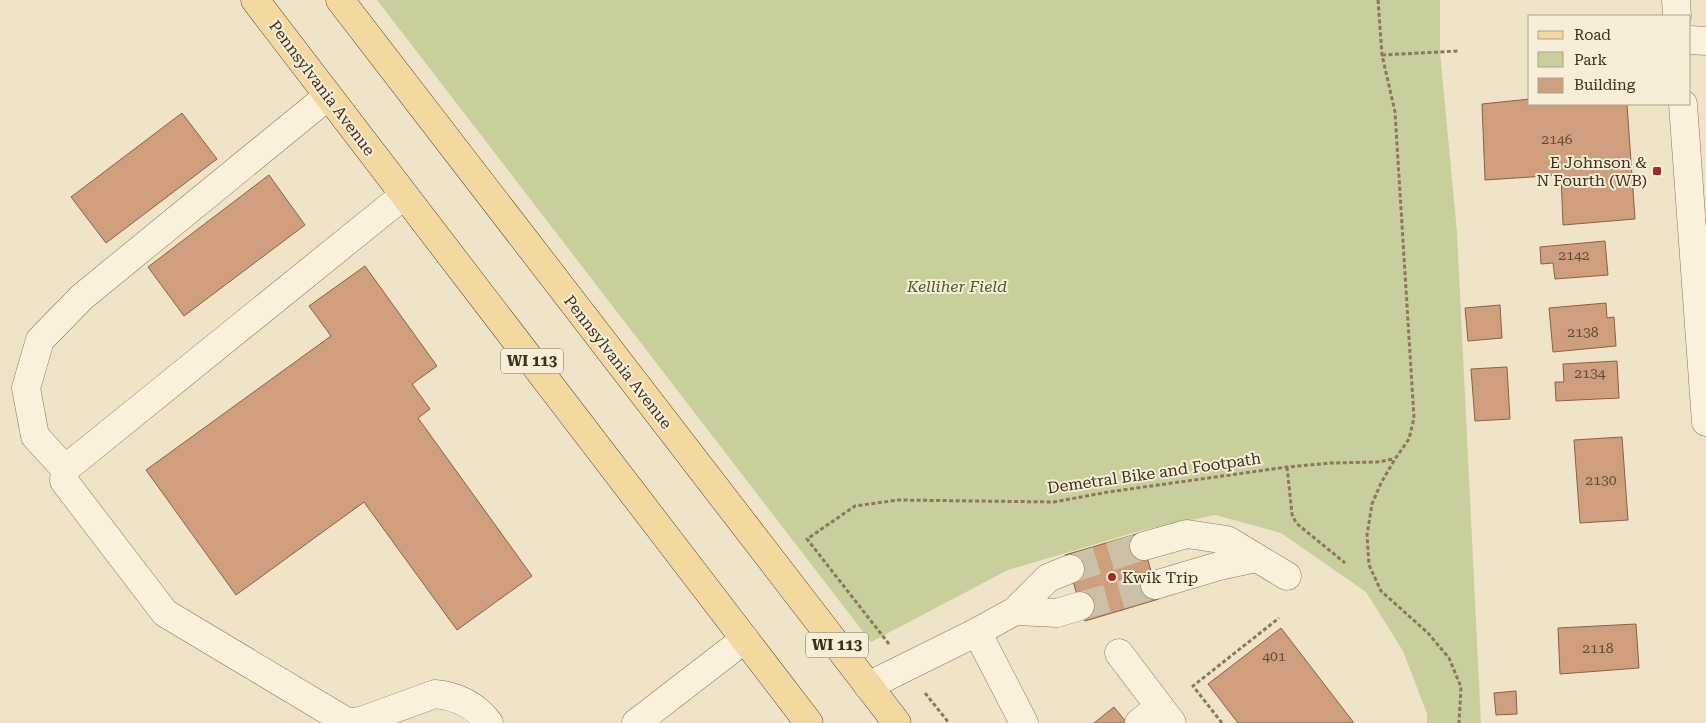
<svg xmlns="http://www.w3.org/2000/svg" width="1706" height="723" font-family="'Roboto Serif',serif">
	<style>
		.green { fill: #c9cf9b }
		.building { fill: #cf9f7d; stroke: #8d5f41 }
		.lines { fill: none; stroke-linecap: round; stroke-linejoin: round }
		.minor-tunnel { stroke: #ccc0a6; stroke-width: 28; stroke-dasharray: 28 14; stroke-linecap: butt }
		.minor-casing { stroke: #8d765c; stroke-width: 29 }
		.major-casing { stroke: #5b4430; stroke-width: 29 }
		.path { stroke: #8d765c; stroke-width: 3; stroke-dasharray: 4 2.5; stroke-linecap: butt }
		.minor { stroke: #faf1dc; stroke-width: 28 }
		.major { stroke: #f3d9a0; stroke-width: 28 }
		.poi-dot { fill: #9e2a2b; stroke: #f7eed8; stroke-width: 2 }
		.labels { text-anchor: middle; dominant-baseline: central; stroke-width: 4; stroke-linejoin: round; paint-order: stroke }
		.number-label { font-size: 14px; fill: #624a37 }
		.shield { fill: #f7eed8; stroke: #756857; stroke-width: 1 }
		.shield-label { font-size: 15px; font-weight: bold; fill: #3d2e20 }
		.street-label { font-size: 16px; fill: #3d2e20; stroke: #f7eed8 }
		.poi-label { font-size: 16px; fill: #3d2e20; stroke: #f7eed8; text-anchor: end }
		.park-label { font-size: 16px; font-style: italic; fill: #4d5a26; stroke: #f7eed8 }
	</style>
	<rect width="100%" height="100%" fill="#f0e4c8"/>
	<path class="green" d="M377,0H1440V52L1457,232L1481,723H1427V714L1403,651L1366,592L1281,533L1215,515L1143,530L1008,570L871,642Z"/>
	<path class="building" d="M1530,99V104H1627L1635,219L1563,225L1561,175L1485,180L1482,104Z
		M182,113L217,159L106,243L71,197Z
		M269,175L305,225L184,316L148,267Z
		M1605,241L1608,275L1555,279L1553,263L1541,264L1540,247Z
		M365,266L437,366L412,384L430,409L418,418L532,576L457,630L364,502L236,595L146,470L331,336L309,306Z
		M1606,303L1607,318L1614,317L1616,346L1553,352L1549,308Z
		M1500,305L1502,338L1468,341L1465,308Z
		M1617,361L1619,398L1556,401L1555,382H1564L1563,364Z
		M1507,367L1510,419L1475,421L1471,369Z
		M1622,437L1628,520L1580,523L1574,440Z
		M1140,533L1159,599L1085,621L1065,555Z
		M1636,624L1639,668L1560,674L1558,628Z
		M1281,628L1354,723H1238L1208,684Z
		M1516,691L1517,714L1496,715L1494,693Z
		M1114,707L1127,723H1094Z"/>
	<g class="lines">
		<path class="minor-tunnel" d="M1070,569L1144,546
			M1080,606L1155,585"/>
		<g class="minor-casing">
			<path id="minor" d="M1676,0L1677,16
				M1690,40L1706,41
				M1683,104L1706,422
				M404,195L65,469L64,481L165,613L347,722L361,721L435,694C458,696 475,705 489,723
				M65,469L35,436L26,388L40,340L82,297L328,96
				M1144,546L1187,534L1227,540L1287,576
				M1155,585L1219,566L1256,558
				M1015,611L1048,578L1070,569
				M977,632L1015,611L1057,613L1080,606
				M1119,653L1172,723
				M868,686L977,632L1024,723
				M636,723L745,639
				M1139,723L1159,707"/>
		</g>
		<g class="major-casing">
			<path id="major" d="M255,0L809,723
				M340,0L897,723"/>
		</g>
		<path class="path" d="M1378,0L1382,55L1395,112L1414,418L1409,439L1395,459L1381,483L1372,504L1367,535L1369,565L1381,591L1428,633L1449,658L1461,687L1459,723
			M1382,55L1458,51
			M1287,467L1292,514L1296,523L1345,563
			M889,644L807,539L855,506L898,500L1054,502L1108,492L1287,467L1331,463L1377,462L1394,459
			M925,693L949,723
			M1222,723L1193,686L1279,618"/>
		<use href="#minor" class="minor"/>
		<use href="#major" class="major"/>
	</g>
	<g class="poi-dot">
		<rect x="1652" y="166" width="10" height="10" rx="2.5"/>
		<circle cx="1112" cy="577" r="5"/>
	</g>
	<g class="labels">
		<g class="number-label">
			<text x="1557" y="139">2146</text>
			<text x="1574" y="255">2142</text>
			<text x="1583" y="332">2138</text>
			<text x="1590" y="373">2134</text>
			<text x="1601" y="480">2130</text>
			<text x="1598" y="648">2118</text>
			<text x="1274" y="656">401</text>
		</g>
		<g class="shield">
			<rect x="501" y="348.5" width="62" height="25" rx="4"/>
			<rect x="806" y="632.5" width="62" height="25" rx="4"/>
		</g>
		<g class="shield-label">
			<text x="532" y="361">WI 113</text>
			<text x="837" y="645">WI 113</text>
		</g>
		<g class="street-label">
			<text transform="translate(322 88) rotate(53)">Pennsylvania Avenue</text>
			<text transform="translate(618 362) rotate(52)">Pennsylvania Avenue</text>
			<text transform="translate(1154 473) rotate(-8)">Demetral Bike and Footpath</text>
		</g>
		<g class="poi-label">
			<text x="1647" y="162">E Johnson &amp;<tspan x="1647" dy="18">N Fourth (WB)</tspan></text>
			<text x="1122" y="577" text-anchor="start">Kwik Trip</text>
		</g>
		<g class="park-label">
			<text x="957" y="286">Kelliher Field</text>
		</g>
	</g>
	<rect x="1528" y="15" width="162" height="90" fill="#f7eed8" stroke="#ada18e"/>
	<rect x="1538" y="31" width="25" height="8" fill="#f3d9a0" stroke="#ada18e"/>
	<text x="1574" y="40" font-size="15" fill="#3d2e20">Road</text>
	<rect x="1538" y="52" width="25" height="15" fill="#c9cf9b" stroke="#ada18e"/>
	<text x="1574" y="65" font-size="15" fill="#3d2e20">Park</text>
	<rect x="1538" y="78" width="25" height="15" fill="#cf9f7d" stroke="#ada18e"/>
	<text x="1574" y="90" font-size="15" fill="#3d2e20">Building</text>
</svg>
